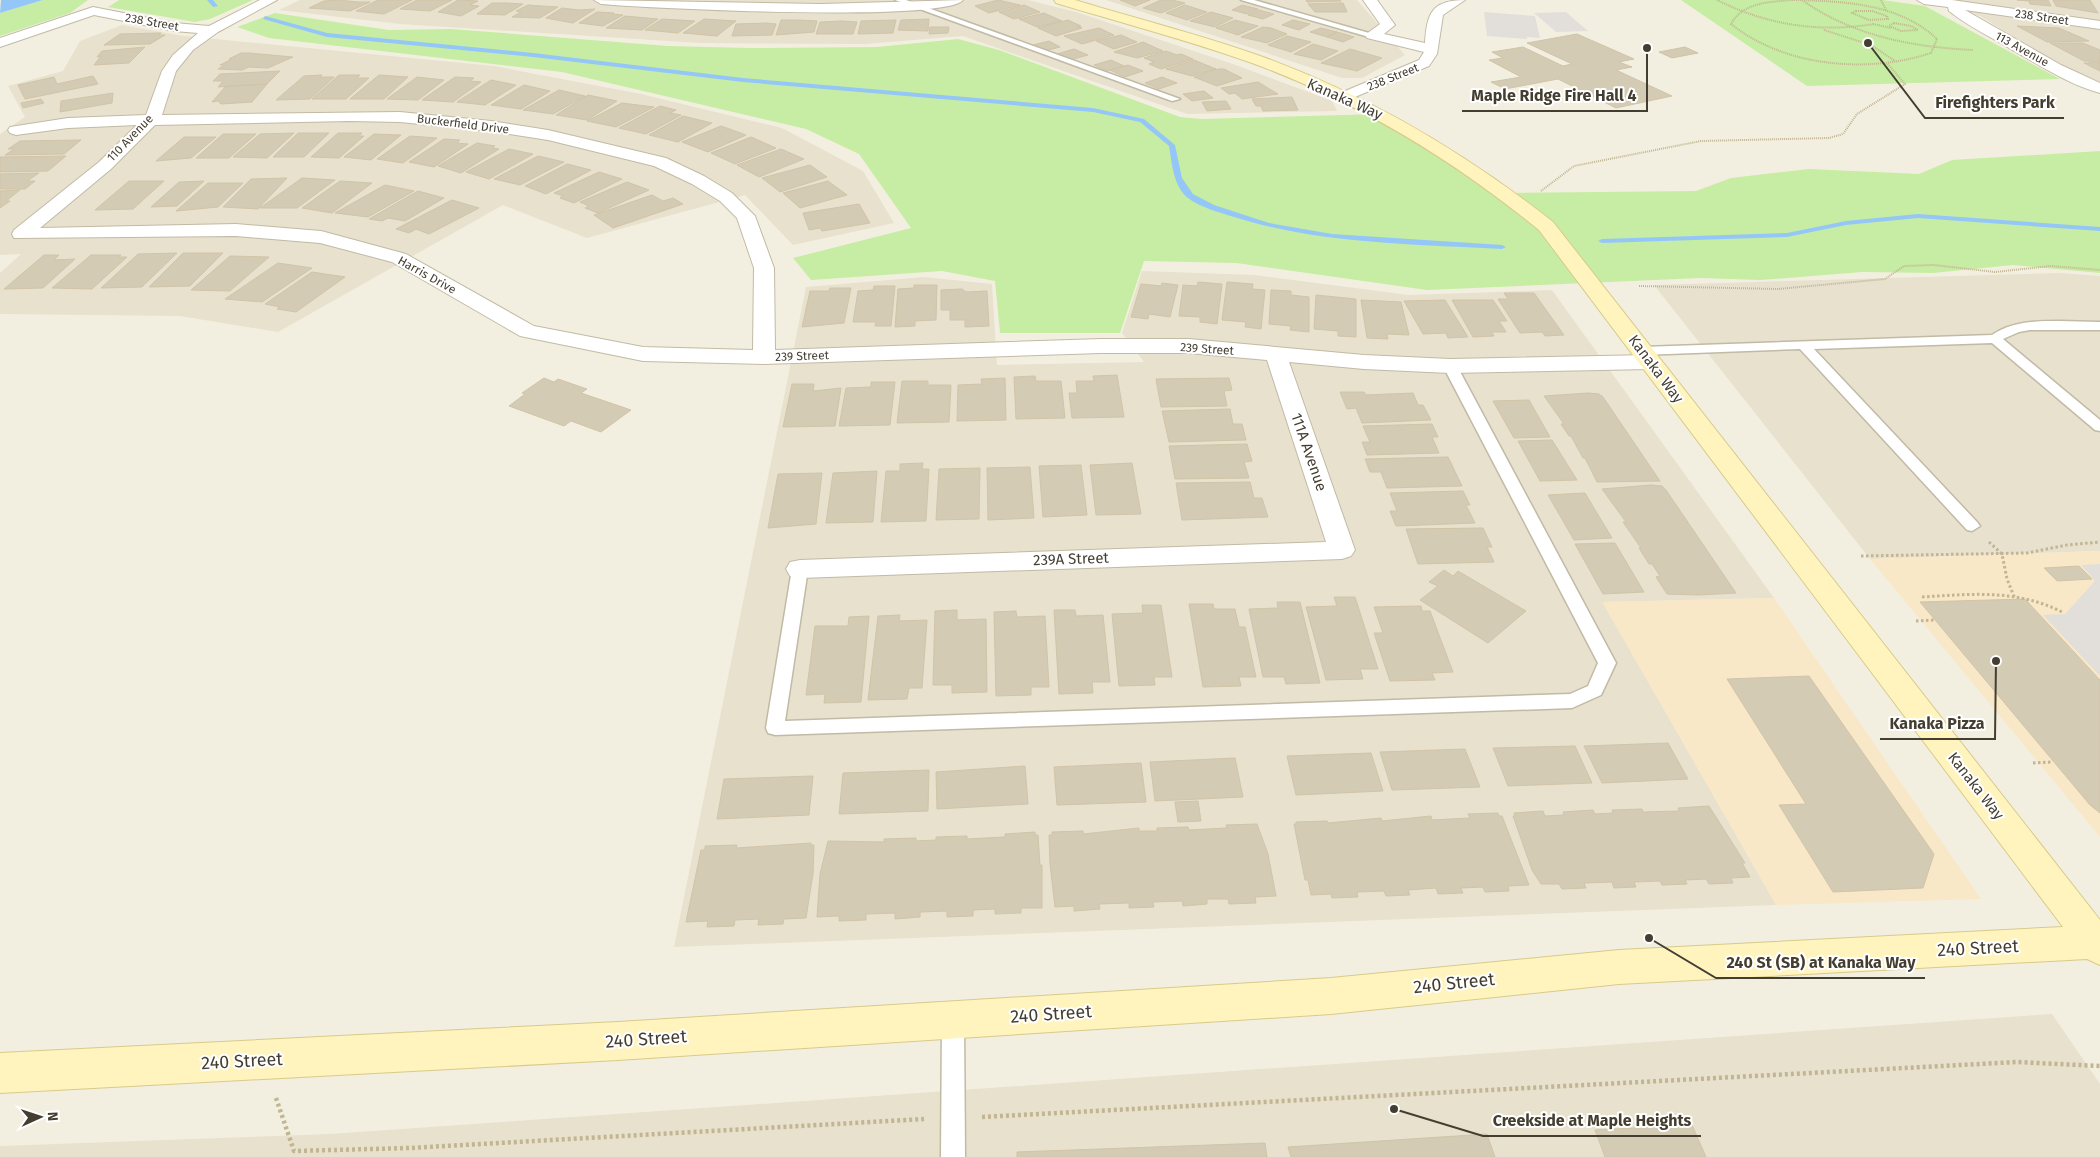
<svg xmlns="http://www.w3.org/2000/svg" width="2100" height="1157" font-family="'Fira Sans',sans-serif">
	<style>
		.residential { fill: #e7e1ce }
		.commercial { fill: #f8e8c7 }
		.green { fill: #c6eda3 }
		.parking { fill: #e2dfda }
		.water { fill: #94c7f8 }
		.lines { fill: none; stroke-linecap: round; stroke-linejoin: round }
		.stream { fill: #94c7f8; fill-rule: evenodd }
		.building { fill: #d4cbb5; stroke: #d1c4a7 }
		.lane-casing { stroke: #c1baa5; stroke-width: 3 }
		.street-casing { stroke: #c1baa5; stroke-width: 2 }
		.secondary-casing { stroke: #d8ca8a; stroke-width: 2 }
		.path-far2 { stroke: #c2b592; stroke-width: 2; stroke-dasharray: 1 1; stroke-linecap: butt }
		.path-far1 { stroke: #c2b592; stroke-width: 3; stroke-dasharray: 2.5 2.5; stroke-linecap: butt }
		.path { stroke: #c2b592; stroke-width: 4.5; stroke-dasharray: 3 3; stroke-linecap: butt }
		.lane { fill: #fff; fill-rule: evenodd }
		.street { fill: #fff; fill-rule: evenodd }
		.secondary { fill: #fff4be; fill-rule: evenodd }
		.labels { text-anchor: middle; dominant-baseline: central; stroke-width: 4; stroke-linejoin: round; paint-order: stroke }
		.far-street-label { font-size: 12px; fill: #443e31; stroke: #fff }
		.street-label { font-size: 15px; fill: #443e31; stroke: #fff }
		.near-street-label { font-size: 18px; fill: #443e31; stroke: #fff }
		.leader { fill: none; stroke: #443e31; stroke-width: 2 }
		.callout-dot { fill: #443e31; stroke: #fff; stroke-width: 2 }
		.callout-label { font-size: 16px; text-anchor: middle; font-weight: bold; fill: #443e31; stroke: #fff; stroke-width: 4; stroke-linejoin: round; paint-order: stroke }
	</style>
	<rect width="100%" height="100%" fill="#f3efe0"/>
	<path class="residential" d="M300,0H1028L1076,12L1233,64L1332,101L1337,111L1187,114L963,36L865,44L700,43L400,24L279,10Z
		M1106,0H1357L1405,55L1362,78H1342Z
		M1933,0H2100V82L2045,57L1982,17Z
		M122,25L184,36L494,66L641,94L782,128L863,171L894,223L793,245L745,195L587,238L503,205L278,332L180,316L0,314V273L21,254L0,255V134L25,117L8,86L63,71L80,41Z
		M1142,271L1254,275L1409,295L1552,290L1774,598L1603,602L1776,905L674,947L806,287L924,277L992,284L997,365L1144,362L1122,333Z
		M2060,273L2100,276V551L1870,559L1654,285Z
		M2052,1014L2100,1084V1157H0V1146L330,1134Z"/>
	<path class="commercial" d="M2100,551V837L1870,559Z
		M1774,598L1981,899L1776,905L1602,602Z"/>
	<path class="green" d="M43,0H88L70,13L0,36V13Z
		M119,0H253L210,19L195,22L108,7Z
		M1681,0H1883L1925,6L2060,79L1807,86Z
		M275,13L389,30L451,29L668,46L750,48L877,47L958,39L999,50L1180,117L1202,119L1380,114L1508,193L1696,191L1731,178L1809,169L1919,174L1952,160L2100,151V273L2013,265L1933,273L1862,272L1761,280L1700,278L1427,290L1236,263L1144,261L1120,333H1000L995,281L942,271L811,280L793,258L911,228L859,154L806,129L562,72L269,38L237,27Z"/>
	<path class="parking" d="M1484,12L1535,16L1540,38L1527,37V39L1487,36Z
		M1566,12L1588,31L1556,32L1534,13Z
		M2100,564V676L2043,615L2065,614L2095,581L2081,565Z"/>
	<path class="water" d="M1,0H43L0,13Z"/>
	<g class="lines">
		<path class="stream" d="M207,0H213L218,6L213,7Z
			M265,16L327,33L533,53L743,78L1093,108L1144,119L1175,145L1182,178L1193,194L1214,205L1269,223L1332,234L1502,245L1506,247L1502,249C1412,244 1320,244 1234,217C1219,212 1201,208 1188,198C1173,186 1172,163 1169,146L1140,122L1093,112L743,82L533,57L327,37L263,19Z
			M1918,214L2100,227V231L1918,218L1846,225L1787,237L1602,243L1598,241L1602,239L1787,233L1846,221Z"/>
	</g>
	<path class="building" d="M338,0L358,2H370L350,11L309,8L324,1Z
		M378,0H412L384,14L356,11Z
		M417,0H452L430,11L400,9Z
		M458,0L478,1L470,5L479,6L461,16L438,12Z
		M998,0L1020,5L989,13L975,6Z
		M1120,0H1150L1135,6Z
		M1161,0H1172L1185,3L1161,13L1143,8Z
		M1306,0H1340L1341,1L1307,2Z
		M2017,0H2048L2051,6L2030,4L2029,1Z
		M2053,0H2090L2098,13L2056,6Z
		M492,3H506L523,4L505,15L477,14Z
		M1339,3H1343L1347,12H1315L1308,4Z
		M528,5L541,6L558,7L540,18L512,17L521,12L516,11Z
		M1024,5L1040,12L1014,19L999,12Z
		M1185,5L1207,12L1187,20L1166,13Z
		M1242,5L1258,9L1247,14L1232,10Z
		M562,8L579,10L595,9L573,23L546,18Z
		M1259,10L1274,14L1263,19L1248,15Z
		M597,12L614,13L612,14L623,15L603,26L579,23Z
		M1211,12L1233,18L1215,27L1190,21Z
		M1044,13L1062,21L1037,27L1019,19Z
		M625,16L658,19L642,30L606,28Z
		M662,19L679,20L695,21L678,33L645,30Z
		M704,19L736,21L717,36L683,33Z
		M929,19L928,31L898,30L901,20Z
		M781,20H797L817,21L814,32L776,35Z
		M896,20L893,33L858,34L861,21Z
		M1068,20L1081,26L1077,27L1082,28L1056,36L1038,28Z
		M1235,20L1258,26L1238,35L1216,28Z
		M1293,20L1310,24L1299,30L1282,25Z
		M842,21L857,22L853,34H816L820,22Z
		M767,23L776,24L772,35L732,36L736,24Z
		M2017,26L2059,28L2089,41L2047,42Z
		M930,27H949L948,33L929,34Z
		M1263,27L1271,28L1287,34L1267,43L1241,37Z
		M1099,28L1114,35L1082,44L1064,36Z
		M1321,28L1337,32L1327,37L1310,32Z
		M1337,32L1354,37L1343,42L1327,37Z
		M161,33L159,35H165L150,44L104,45L120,34Z
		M1577,34L1634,59L1619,62L1632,67L1616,70L1672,96L1616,108L1558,79L1505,89L1491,82L1521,77L1489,60L1503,58L1492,52L1523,47L1563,66L1572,64L1527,43Z
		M1121,35L1137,42L1114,49L1096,41Z
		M1287,36L1311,42L1291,52L1268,45Z
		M1049,41L1060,47L1044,51L1033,45Z
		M1143,42L1163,51L1137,58L1114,52Z
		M2050,43H2083L2100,50V61H2084Z
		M1313,44L1338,51L1321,60L1294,54Z
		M145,47L129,63L94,65L101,56L97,57L102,51Z
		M1685,47L1698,53L1672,58L1659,52Z
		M1074,49L1088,55L1070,60L1057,54Z
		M1350,49L1382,58L1357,71L1321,63Z
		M1166,51L1177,55L1181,54L1193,59L1161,69L1149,64L1154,62L1144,58Z
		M241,53H249L293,57L268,68L249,67L242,70L218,69L225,65H220L232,59H229Z
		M1111,60L1124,66L1107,71L1094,65Z
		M1194,60L1216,69L1192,76L1166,69Z
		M2089,62H2100V71L2084,63H2090Z
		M1128,65L1143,71L1125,77L1110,70Z
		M1218,69H1224L1242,78L1217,86L1194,77Z
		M280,71L267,84L218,87L223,81H213L220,74Z
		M322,75L320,77H334L310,99L276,100L304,76Z
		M339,75H360L357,78H369L346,99H312Z
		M379,75L408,77L384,99H350Z
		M93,76L98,84L25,99L18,85L54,77L57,84Z
		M417,77L444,80L418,100L387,99Z
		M455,77L474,78L470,81L481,82L453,102L422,100Z
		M1162,77L1177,83L1159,89L1145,83Z
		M491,80L516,85L485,105L457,102Z
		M1258,82L1278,94L1242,99L1235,93L1229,94L1221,88Z
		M267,84L252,102L221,104L218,101L212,102L226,86Z
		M524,85L550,91L521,109L491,105Z
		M559,90L585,96L553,114L523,110Z
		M1204,91L1213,98L1192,101L1183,94Z
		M113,93L112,103L60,112L61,101Z
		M588,95L617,101L587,120L556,115Z
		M1292,97L1298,110L1263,111L1261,106H1256L1252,99Z
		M41,99L44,103L23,108L21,103Z
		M1226,101L1231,109L1207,111L1202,102Z
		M622,103L654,107L616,127L587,121Z
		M660,106L676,110L670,113L681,115L646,134L619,128Z
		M683,116L712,123L678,142L649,135Z
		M721,126L746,135L708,152L682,142Z
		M294,133L267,158L233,157L260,134Z
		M298,133H329L304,157H273Z
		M338,133H362L359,136H364L339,158L311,157Z
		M223,134H256L229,158H196Z
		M374,134L401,135L371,160L344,157Z
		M410,136L437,138L403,163L377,159Z
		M184,137H216L191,158L156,161Z
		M751,137L776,148L735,164L711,153Z
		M444,139L460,140L457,143L468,144L434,167L409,162Z
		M81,140L64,154L5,155L14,149H8L20,141Z
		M477,143L495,146L492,148L499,149L461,173L438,166Z
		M509,149L533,154L489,179L466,172Z
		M781,149L804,159L759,177L737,165Z
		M66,156L48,171L0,172V157Z
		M538,156L564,162L520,185L494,179Z
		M567,164L591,170L546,194L525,186Z
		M810,165L827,177L780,192L762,178Z
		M599,172L622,179L574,203L560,198L563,196L554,193Z
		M39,173L27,181H35L25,189H0V174Z
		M287,178L258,209L223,207L251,179Z
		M302,178L335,180L297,208H260Z
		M129,181H164L133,209L95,210Z
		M204,181L177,206L151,207L179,182Z
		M340,181L372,183L332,213L302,208Z
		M828,181L847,195L800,208L783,193Z
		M627,182L649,190L598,213L585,208L589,206L580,202Z
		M208,183H243L218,207L176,211Z
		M385,185L414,191L368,217L335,213Z
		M20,190L6,201H10L0,208V191Z
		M418,191L444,198L405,221L388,218L382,221L369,219Z
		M652,195L663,201L673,198L683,204L613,228L594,215Z
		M452,200L479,208L429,234L416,229L409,233L396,229Z
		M859,204L870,223L822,231L820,228L809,230L803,213Z
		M177,253L142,287L101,288L138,254Z
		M183,253H223L190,286L149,287Z
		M44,255H59L54,260L75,259L43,288L4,289Z
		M91,255H121L118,257H127L92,289L52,288Z
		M230,256L269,257L230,291L191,290Z
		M278,263L312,268L262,302L225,299Z
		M312,272L345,277L296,312L277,309L280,307L265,304Z
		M1198,282L1222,284L1217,324L1200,322V317L1179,316L1183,285L1197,286Z
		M1227,282L1253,284L1252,289L1265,290L1261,329L1245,327L1246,322L1222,320Z
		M1162,283L1178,285L1170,317L1149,314L1148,319L1131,317L1141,284L1161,286Z
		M914,285H937L936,320L915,321V326L895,327L898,289L914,288Z
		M874,286H895L891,326H875L876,322H853L858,291L873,290Z
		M830,288H851L844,323L802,327L810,291H829Z
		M962,289L966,292L987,291L989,326L965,327V320H950V310H941V290Z
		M1271,290L1291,291V295L1309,297V332L1290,330L1291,326L1269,324Z
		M1504,293H1534L1564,335L1545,336L1542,332L1520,333L1498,299H1508Z
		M1316,295L1356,299V337L1338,336V331L1314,329Z
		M1361,300L1401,302L1409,335L1387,334L1388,339L1367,338Z
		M1445,300L1468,337L1448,338L1446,333L1423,334L1404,301Z
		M1452,300H1493L1507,321H1499L1506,332H1492L1494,336L1473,337Z
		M1117,375L1124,417L1072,418L1069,393H1077L1076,381H1094L1093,376Z
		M1035,376L1036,381H1061L1065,418L1016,419L1014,377Z
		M544,378L554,382L558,379L587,389L581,393L631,410L601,432L571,421L564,426L509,406L525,394L522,393Z
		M1005,378L1006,420L957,421L958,385L982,384L981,379Z
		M1229,378L1232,390L1224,391L1227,406L1161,407L1156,379Z
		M902,381H928V385H951L949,422L897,423Z
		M871,382H895L890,425L839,426L846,388L871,387Z
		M792,384H814L813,391L841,388L835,426L783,427Z
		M1340,392H1364L1366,395L1413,393L1418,405H1423L1431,420L1362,423L1356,408L1347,409Z
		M1588,393L1599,394L1603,397L1660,481L1597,482L1585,458H1583L1571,436H1569L1561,424H1564L1544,396Z
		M1529,400L1550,437L1514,438L1493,401Z
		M1230,409L1233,424H1242L1246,440L1169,442L1162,411Z
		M1432,424L1438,437H1432L1439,453L1367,455L1362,442H1370L1363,426Z
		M1552,440L1577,480L1540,481L1518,441Z
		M1247,444L1252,461L1244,462L1249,478L1175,479L1169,446Z
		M1448,457L1462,486L1387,488L1381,472H1370L1365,459Z
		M923,463L922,469H929L926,521L881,522L886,471H900V464Z
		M1132,463L1141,514L1096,515L1090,465Z
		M1081,465L1087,515L1043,517L1039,466Z
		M1030,467L1034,518L988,520L987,468Z
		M980,468L979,519L936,520L939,469Z
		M877,471L873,522L826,523L833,473Z
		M822,473L816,524L768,528L778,474Z
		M1250,482L1254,498H1262L1268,517L1182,520L1176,483Z
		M1651,485L1662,486L1666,490L1736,593L1699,595L1667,594L1656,577L1660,576L1652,564H1649L1639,548H1641L1623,522H1626L1602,489Z
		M1463,491L1470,505H1466L1475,523L1396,526L1390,511H1397L1390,493Z
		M1585,493L1612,538L1574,540L1548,495Z
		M1483,528L1492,547H1487L1494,562L1418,564L1406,529Z
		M1615,543L1644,592L1603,594L1575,544Z
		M2079,566L2092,579L2057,581L2044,568Z
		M1444,570L1453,576L1458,571L1526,611L1488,643L1420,600L1438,586L1429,582Z
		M1334,597H1355L1378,669H1360L1363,679L1326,680L1306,607L1337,606Z
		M2025,599L2100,680V813L2090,805L1920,602Z
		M1277,602H1300L1320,683L1286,684L1284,677H1263L1249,609L1278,608Z
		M1189,604H1213L1214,609H1235L1239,627H1245L1256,677H1239L1241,686L1203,687Z
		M1142,605H1161L1172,677H1154L1155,685L1119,686L1112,614L1143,613Z
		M1421,606L1422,611H1430L1453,672L1432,673L1435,680L1390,681L1374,633H1383L1374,607Z
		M957,610V620L986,619L987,692L952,693V685H933L935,611Z
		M1054,610H1075L1076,616L1103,615L1110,682H1092L1093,693L1059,694Z
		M1016,611L1017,617L1045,616L1049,687H1031V695L996,696L994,612Z
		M900,615L899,621L927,620L922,688H909L907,699L868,700L878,616Z
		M869,616L861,702L824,703L825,694L806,695L815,626H848L849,617Z
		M1809,676L1934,854L1923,888L1833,892L1779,805L1806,804L1727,679Z
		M1668,743L1688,779L1602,783L1584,746Z
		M1575,746L1592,783L1508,786L1493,748Z
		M1465,749L1480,787L1392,790L1380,752Z
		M1371,753L1383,791L1296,795L1287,756Z
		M1235,758L1243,797L1155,801L1150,762Z
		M1141,763L1146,802L1057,805L1054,767Z
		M1025,766L1028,804L937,809L936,772Z
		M929,770L928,811L839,814L843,773Z
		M813,776L809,815L717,819L724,779Z
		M1198,801L1201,821L1178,822L1175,802Z
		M1709,806L1745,863H1742L1750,877L1731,878L1733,883L1709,884L1706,879L1685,880L1687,884L1662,885L1660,881L1634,882L1636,887L1614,888L1612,882L1584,883L1586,888L1562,889L1559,884H1541L1532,870L1513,816H1515L1514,813L1543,811L1545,816L1564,815L1563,812L1593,810L1595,814L1613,813L1612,810L1642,809L1643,812L1679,811L1678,808Z
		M1498,813L1499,816H1502L1529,885L1508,886L1509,891L1485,892L1483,887L1461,888L1463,893L1438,894L1436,888L1408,890L1410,895L1386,896L1384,891L1357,892L1358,897L1332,898L1331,894L1311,895L1308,880H1305L1294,824H1296V822L1327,821L1328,823L1381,818L1382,821L1431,816L1432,820L1470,818L1468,814Z
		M1257,824L1268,854L1276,896L1255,897L1256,903L1229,904L1228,899H1207V904L1183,906L1182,901L1153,902L1154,907L1129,908V903L1099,904L1100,909L1074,911V906L1055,907L1050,864L1049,835H1052V832L1083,831V834L1139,828V831H1157V828L1188,827L1189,830L1227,828L1226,825Z
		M1035,832V835H1038L1040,865H1042V908H1021V913L995,914V909L973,910V916L947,917V911L920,912V917L895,919V913L866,914V920L839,921V916L817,917L820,874L828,841L884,842V839L916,838V841L936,840V837L967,836V839L1005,837V834Z
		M811,843V845H814L813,874L806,918L784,919L783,924L758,925L759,919L735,920L734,926L707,927L708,921L686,922L701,850H705V846L737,845L736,848Z
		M1692,1125L1706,1157H1605L1595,1130Z
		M1487,1134L1495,1157H1291L1288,1147Z
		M1265,1143L1267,1157H1017V1152Z"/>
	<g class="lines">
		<g class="lane-casing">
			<path id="lane" d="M895,0H906L1180,99L1172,101Z
				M1241,0H1254L1376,35L1369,37Z
				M2060,321L2100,322V330H2030L2019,332L2003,339L2100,420V431L2095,430L1992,343L1814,349L1977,522L1980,526L1972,531L1967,530L1800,349L1642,355L1636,351L1642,347L1992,335C2012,321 2037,321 2060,321Z
				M1450,362L1457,366L1616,663L1601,695L1572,708L775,735L768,733L766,728L792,569L794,565H806L808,569L785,721L1570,694L1588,686L1598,663L1443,366Z
				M953,1009L961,1012L964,1020L965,1157H941L942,1020L945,1012Z"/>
		</g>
		<g class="street-casing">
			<path id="street" d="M260,0H277L218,32L193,50L176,71L162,115L400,112L491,121L548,130L666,158L704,176L732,193L755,216L774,268L775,350L1101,339H1189L1364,355L1450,359L1650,355L1658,357L1661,362L1658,367L1650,369L1450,373L1364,369L1289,362L1355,550L1351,556L1342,559L800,578L790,576L786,569L790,562L800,560L1326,542L1267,360L1189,353H1101L764,364L643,361L520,336L392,262L320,243L236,236L14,238L12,234L14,230L99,162L137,125L68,128L16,135L10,133L8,130L10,127L68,118L146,115L162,71L173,55L198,33L174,31L94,15L0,47V38L93,7L174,23L209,26ZM349,121L400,122L491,131L548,140L654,166L692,184L720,201L737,218L754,268L753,350L643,347L534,326L406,254L321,231L236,224L40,228L111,169L155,125Z
				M594,0L821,4L963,0C944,23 645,8 601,4Z
				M1363,0H1377L1395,25L1384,34L1425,43C1427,14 1431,0 1465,0L1443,15L1437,54L1429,66L1343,102L1338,100L1335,97L1338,94L1419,60L1424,52L1367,38L1365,35L1380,24Z
				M1917,0H1952L2100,21V29L1965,10L2061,65L2100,83V93C2067,84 2038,64 2009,48C1989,36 1968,26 1949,11L1948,7L1924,4Z"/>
		</g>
		<g class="secondary-casing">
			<path id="secondary" d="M1054,0H1075C1137,19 1202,35 1263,57C1369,96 1464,152 1553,222L2100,920V965L2087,959L1619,984L1331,1014L618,1060L0,1093V1053L618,1022L1331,978L1619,950L2063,927L1539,230C1452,159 1358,102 1252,63C1188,40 1122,23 1056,3Z"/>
		</g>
		<path class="path-far2" d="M1717,0C1767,25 1819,33 1874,24
			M1792,0C1842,1 1899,3 1937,39L1931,53C1867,74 1785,67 1731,24C1743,2 1770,2 1792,0Z
			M1802,0C1853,36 1912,47 1973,50
			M1881,0L1886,10
			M1856,11H1872L1887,16L1888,19L1869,20L1852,13Z
			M1894,23L1911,26L1918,30L1901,31L1889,26Z
			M1873,24L1891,28
			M1824,30L1871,45L1895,61
			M1541,191L1574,166L1701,141L1829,138L1843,134L1857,114L1905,84L1887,63
			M1639,286L1778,289L1885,279L1904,266L1934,265L1995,272L2051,266L2100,270"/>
		<path class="path-far1" d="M1989,542L2002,554L2007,579L2015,599
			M1861,556L2027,553L2067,545L2100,542
			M1922,597C1971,594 2017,589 2062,612
			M1916,621L1934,620
			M2033,763L2052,762"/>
		<path class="path" d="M276,1098L294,1151L410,1148L924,1119
			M982,1117L2017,1062L2100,1066"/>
		<use href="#lane" class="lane"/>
		<use href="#street" class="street"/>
		<use href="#secondary" class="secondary"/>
	</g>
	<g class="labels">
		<g class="far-street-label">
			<text transform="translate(2042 17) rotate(8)">238 Street</text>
			<text transform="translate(152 22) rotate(10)">238 Street</text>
			<text transform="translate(2022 49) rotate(29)">113 Avenue</text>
			<text transform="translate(1393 77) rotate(-22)">238 Street</text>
			<text transform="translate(463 124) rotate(7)">Buckerfield Drive</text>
			<text transform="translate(130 138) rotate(-46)">110 Avenue</text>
			<text transform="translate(427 275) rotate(29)">Harris Drive</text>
			<text transform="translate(1207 349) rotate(4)">239 Street</text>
			<text transform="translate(802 356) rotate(-2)">239 Street</text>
		</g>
		<g class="street-label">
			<text transform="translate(1345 99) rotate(24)">Kanaka Way</text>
			<text transform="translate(1656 369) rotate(53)">Kanaka Way</text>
			<text transform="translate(1309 452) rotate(71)">111A Avenue</text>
			<text transform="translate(1071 559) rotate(-2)">239A Street</text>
			<text transform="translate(1976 786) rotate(52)">Kanaka Way</text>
		</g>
		<g class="near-street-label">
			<text transform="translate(1978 948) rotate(-3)">240 Street</text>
			<text transform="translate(1454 983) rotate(-6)">240 Street</text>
			<text transform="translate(1051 1014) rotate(-4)">240 Street</text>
			<text transform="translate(646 1039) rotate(-4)">240 Street</text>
			<text transform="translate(242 1061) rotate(-3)">240 Street</text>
		</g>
	</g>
	<path class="leader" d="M1647 48L1647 111H1462M1868 43L1925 118H2064M1996 661L1995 739H1880M1649 938L1716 978H1925M1394 1109L1483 1136H1701"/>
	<g class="callout-dot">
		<circle cx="1647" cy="48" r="5"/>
		<circle cx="1868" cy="43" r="5"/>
		<circle cx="1996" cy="661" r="5"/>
		<circle cx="1649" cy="938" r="5"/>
		<circle cx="1394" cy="1109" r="5"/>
	</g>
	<g class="callout-label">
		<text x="1554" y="101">Maple Ridge Fire Hall 4</text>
		<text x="1995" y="108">Firefighters Park</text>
		<text x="1937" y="729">Kanaka Pizza</text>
		<text x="1821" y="968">240 St (SB) at Kanaka Way</text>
		<text x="1592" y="1126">Creekside at Maple Heights</text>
	</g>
	<g transform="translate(40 1117) rotate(87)" stroke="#ffffff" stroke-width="4" paint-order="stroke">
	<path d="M0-4L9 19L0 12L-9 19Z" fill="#443e31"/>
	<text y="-8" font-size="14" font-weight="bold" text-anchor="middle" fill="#443e31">N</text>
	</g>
</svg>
